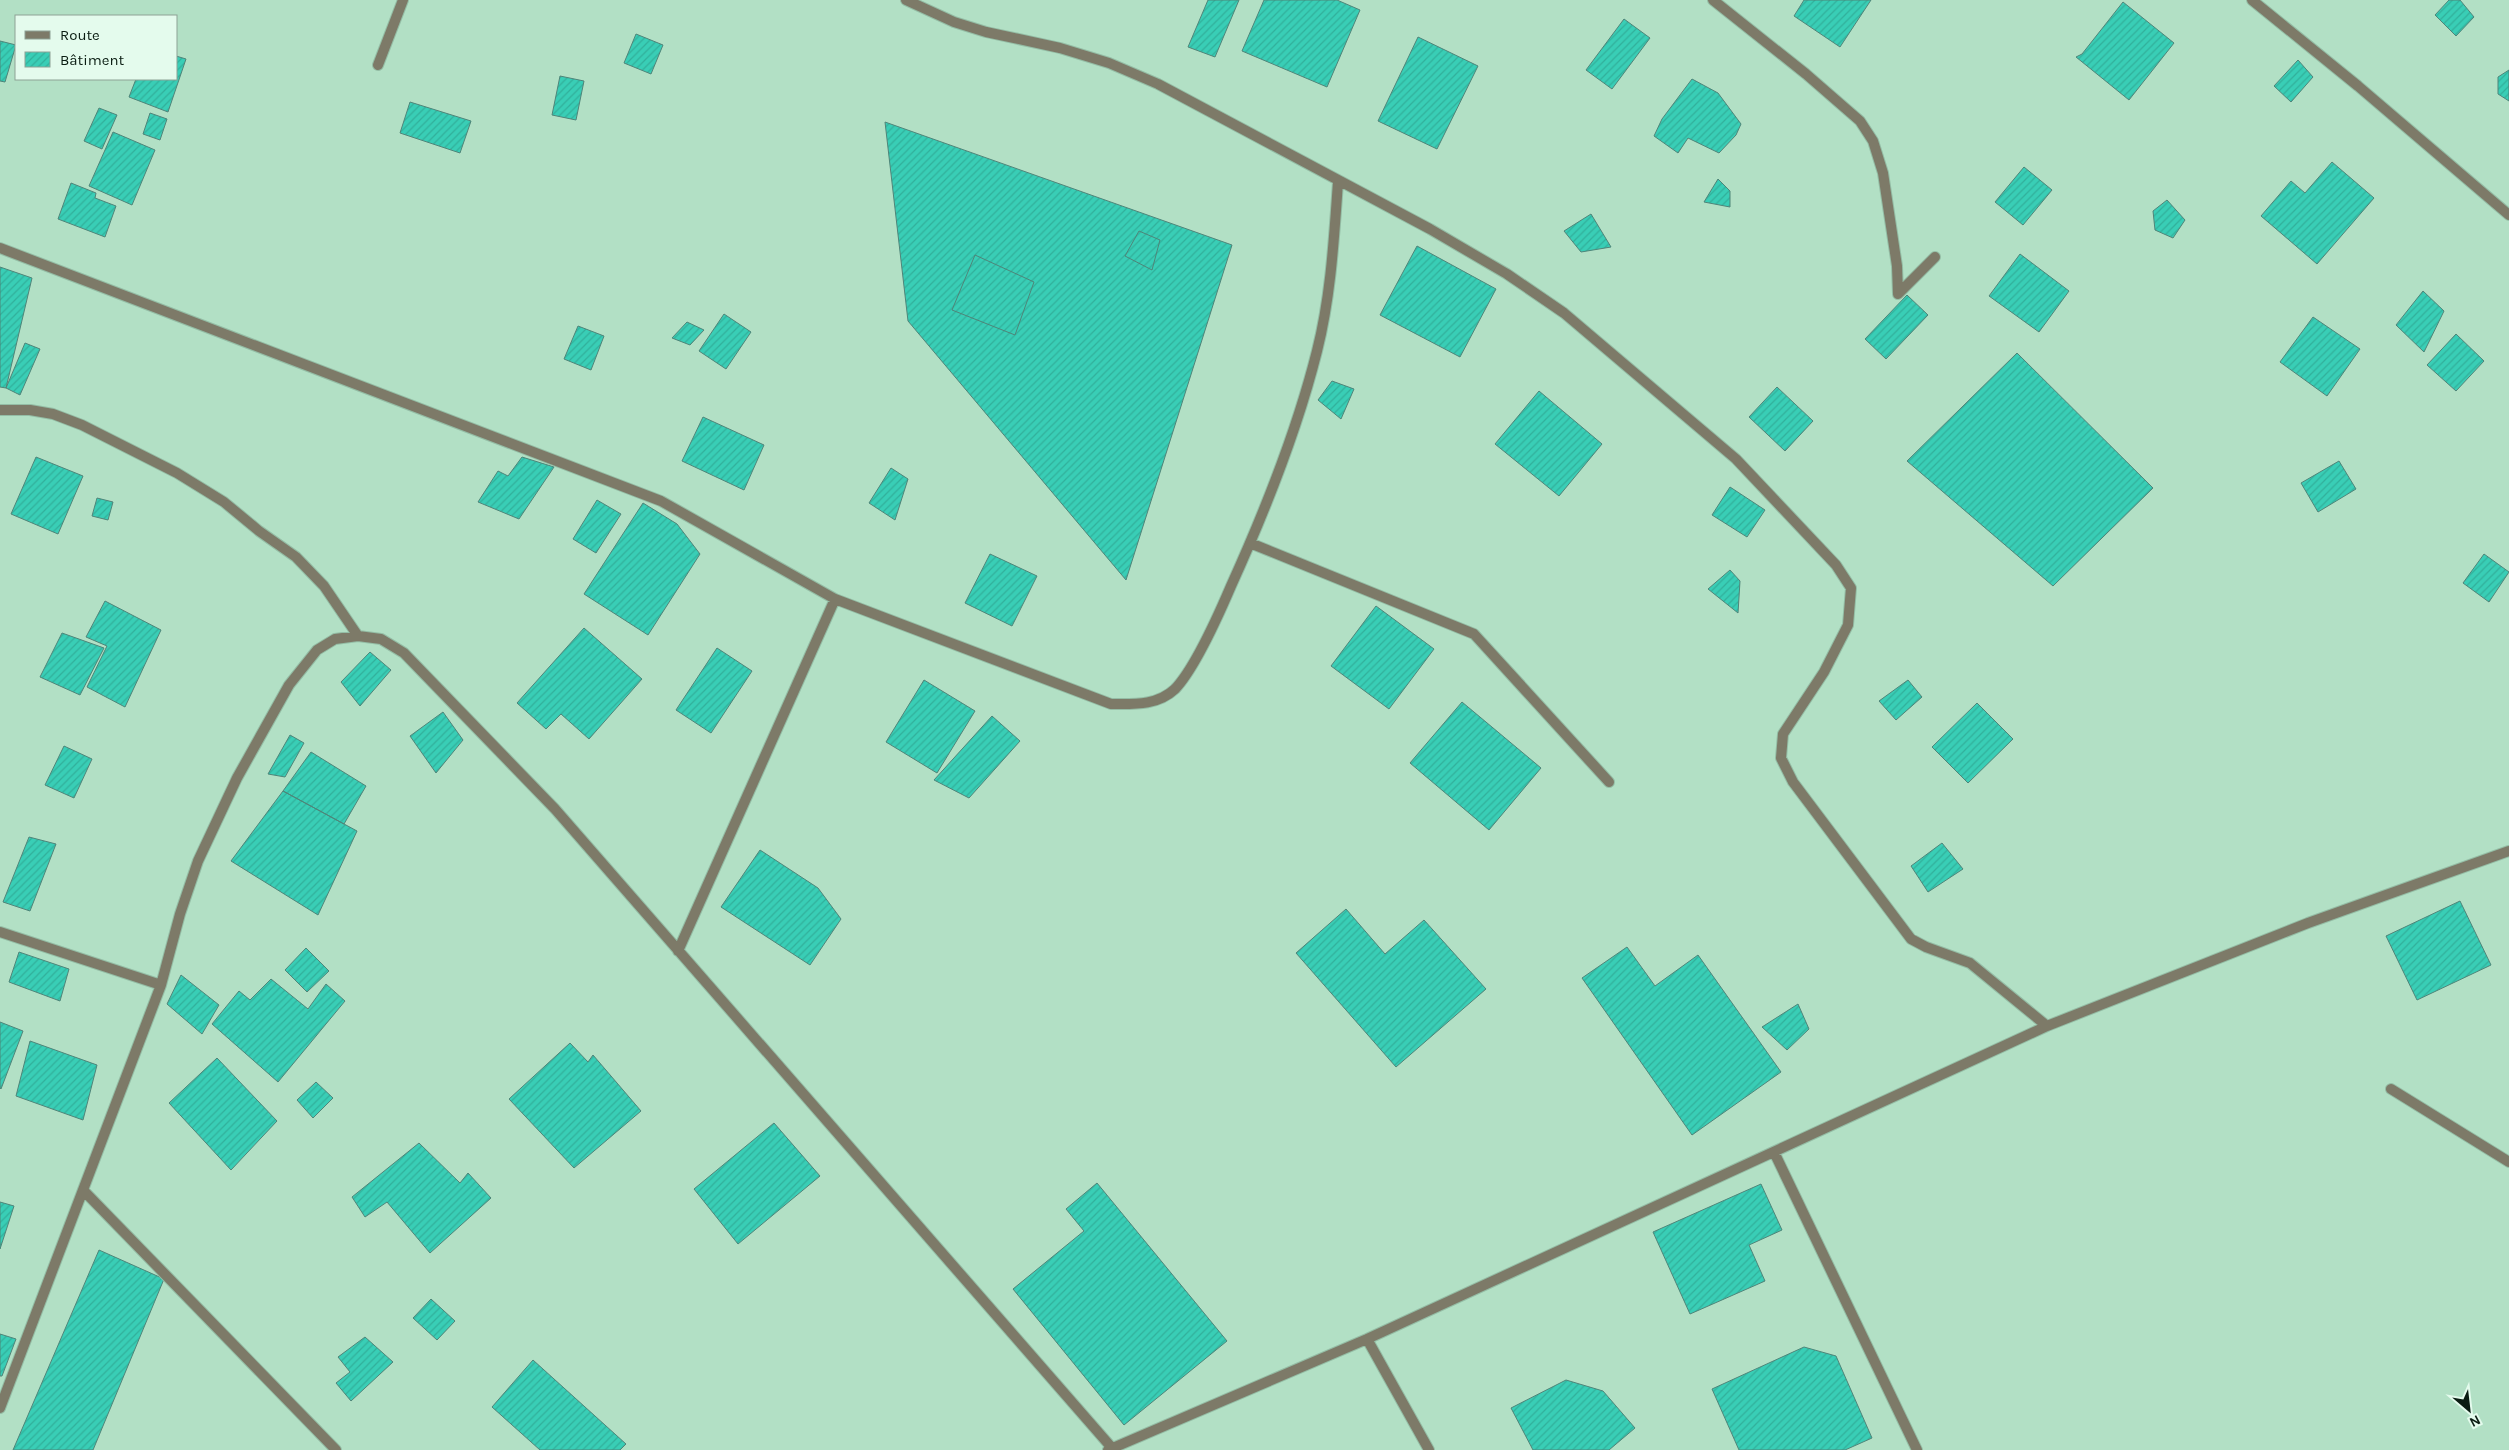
<svg xmlns="http://www.w3.org/2000/svg" width="2509" height="1450" font-family="Karla,sans-serif">
	<style>
		.building { fill: url(#building-hatch); stroke: #4f8579 }
		.lines { fill: none; stroke-linecap: round; stroke-linejoin: round }
		.minor-casing { stroke: #94bda5; stroke-width: 12 }
		.minor { stroke: #7d7a68; stroke-width: 10 }
	</style>
	<defs>
		<pattern id="building-hatch" width="6" height="6" patternUnits="userSpaceOnUse" patternTransform="scale(1.25)"><rect width="6" height="6" fill="#39ceb6"/><path d="M-1 1l2-2M0 6l6-6M5 7l2-2" fill="none" stroke="#31b09b"/></pattern>
	</defs>
	<rect width="100%" height="100%" fill="#b2e0c5"/>
	<path class="building" d="M1208,0H1239L1215,57L1188,47Z
		M1264,0H1337L1360,10L1327,87L1242,51Z
		M1804,0H1871L1840,47L1794,16Z
		M2449,0H2460L2474,17L2456,36L2435,15Z
		M2123,2L2174,43L2129,100L2076,57L2082,54Z
		M1624,19L1650,38L1612,89L1586,70Z
		M636,34L663,45L651,74L624,63Z
		M1418,37L1478,66L1437,149L1378,121Z
		M0,41L16,45L5,82L0,81Z
		M176,56L186,59L168,112L129,97L136,79H176Z
		M2298,60L2313,77L2291,102L2274,86Z
		M2509,70V101L2498,94V77Z
		M560,76L584,81L576,120L552,115Z
		M1692,79L1718,93L1741,124L1736,135L1719,153L1688,138L1678,153L1654,136L1662,119Z
		M410,102L471,121L460,153L400,133Z
		M99,108L117,115L102,149L84,141Z
		M150,113L167,119L160,140L143,134Z
		M885,122L1232,245L1126,580L908,321Z
		M113,132L155,150L132,205L89,186Z
		M2332,162L2374,198L2317,264L2261,216L2291,181L2305,193Z
		M2024,167L2052,190L2023,225L1995,202Z
		M1718,179L1730,191V207L1704,202Z
		M71,183L96,193L95,198L116,206L105,237L58,219Z
		M2167,200L2185,220L2173,238L2155,230L2153,211Z
		M1591,214L1611,247L1581,252L1564,231Z
		M1139,231L1160,240L1152,270L1125,256Z
		M1417,246L1496,289L1460,357L1380,315Z
		M2020,254L2069,291L2039,332L1989,296Z
		M975,255L1034,282L1015,335L952,310Z
		M0,267L32,278L6,388L0,387Z
		M2423,291L2444,311L2424,352L2396,325Z
		M1907,295L1928,315L1886,359L1865,339Z
		M724,314L751,332L726,369L699,351Z
		M2313,317L2360,349L2327,396L2280,362Z
		M687,322L704,330L690,345L672,338Z
		M578,326L604,336L591,370L564,359Z
		M2456,334L2484,361L2456,391L2427,365Z
		M25,343L40,349L20,395L6,388Z
		M2017,353L2153,488L2053,586L1907,461Z
		M1332,381L1354,389L1341,419L1318,400Z
		M1777,387L1813,421L1785,451L1749,417Z
		M1539,391L1602,444L1559,496L1495,444Z
		M703,417L764,445L744,490L682,461Z
		M36,457L83,476L58,534L11,514Z
		M522,457L554,467L519,519L478,502L498,471L508,476Z
		M2339,461L2356,489L2318,512L2301,483Z
		M891,468L908,479L895,520L869,503Z
		M1730,487L1765,510L1747,537L1712,515Z
		M97,498L113,502L108,520L92,516Z
		M597,500L621,514L596,553L573,539Z
		M643,503L677,524L700,554L648,635L584,594Z
		M990,554L1037,576L1012,626L965,603Z
		M2484,554L2509,572L2489,602L2463,583Z
		M1730,570L1740,581L1738,613L1708,589Z
		M105,601L161,630L125,707L87,687L107,646L86,637Z
		M1376,606L1434,649L1389,709L1331,666Z
		M584,628L642,679L589,739L561,714L546,729L517,703Z
		M62,633L104,648L80,695L40,677Z
		M717,648L752,671L711,733L676,710Z
		M370,652L391,670L360,706L341,682Z
		M924,680L975,711L937,773L886,742Z
		M1908,680L1922,697L1896,720L1879,701Z
		M1462,702L1541,768L1489,830L1410,763Z
		M1977,703L2013,739L1968,783L1932,747Z
		M443,712L463,740L436,773L410,736Z
		M992,716L1020,741L969,798L934,780Z
		M290,735L304,743L285,777L268,774Z
		M64,746L92,759L74,798L45,785Z
		M311,752L366,786L344,824L283,791Z
		M283,791L357,831L318,915L231,861Z
		M29,837L56,844L30,911L3,902Z
		M1942,843L1963,869L1928,892L1911,866Z
		M760,850L818,888L841,919L810,965L721,907Z
		M2460,901L2491,965L2417,1000L2386,936Z
		M1346,909L1385,954L1424,920L1486,989L1396,1067L1296,953Z
		M1627,947L1655,986L1698,955L1781,1072L1692,1135L1582,978Z
		M306,948L329,971L307,992L285,970Z
		M19,952L69,969L60,1001L9,982Z
		M181,975L219,1005L202,1034L167,1004Z
		M271,979L308,1009L326,984L345,1001L278,1082L212,1024L239,991L250,1000Z
		M1798,1004L1809,1029L1787,1050L1762,1027Z
		M0,1022L23,1031L1,1089L0,1088Z
		M30,1041L97,1065L83,1120L16,1096Z
		M570,1043L588,1062L593,1055L641,1111L574,1168L509,1099Z
		M217,1058L277,1121L231,1170L169,1103Z
		M316,1082L333,1098L313,1118L297,1100Z
		M774,1123L820,1176L738,1244L694,1189Z
		M419,1143L460,1183L468,1173L491,1198L430,1253L387,1202L365,1217L352,1197Z
		M1097,1183L1227,1341L1124,1425L1013,1289L1084,1231L1066,1209Z
		M1761,1184L1782,1230L1749,1245L1765,1281L1690,1314L1653,1232Z
		M0,1202L14,1206L0,1249Z
		M99,1250L164,1279L93,1450H13Z
		M431,1299L455,1321L437,1340L413,1318Z
		M0,1334L16,1339L2,1376H0Z
		M365,1337L393,1362L351,1401L336,1383L350,1372L338,1357Z
		M1804,1347L1836,1356L1872,1438L1845,1450H1739L1712,1389Z
		M533,1360L626,1444L620,1450H540L492,1407Z
		M1566,1380L1603,1391L1635,1428L1609,1450H1533L1511,1408Z"/>
	<g class="lines">
		<g class="minor-casing">
			<path id="minor" d="M906,0L954,22L986,32L1060,48L1109,63L1158,84L1430,229L1507,274L1564,313L1736,459L1836,565L1851,588L1848,625L1824,672L1783,734L1781,758L1793,782L1911,939L1926,947L1970,963L2047,1026
				M1713,0L1806,74L1860,121L1873,141L1883,173L1897,266L1898,294L1935,257
				M2252,0L2358,86L2509,215
				M378,65L403,0
				M0,248L661,501L835,599L1111,704C1133,704 1157,706 1175,689C1195,668 1219,614 1231,586C1265,511 1297,431 1317,351C1331,296 1334,238 1338,182
				M0,410H30L53,414L82,425L177,473L224,502L259,531L296,557L324,586L358,636
				M1250,543L1474,634L1609,782
				M0,932L161,985
				M678,951L835,599
				M2391,1089L2509,1162
				M1774,1152L1917,1450
				M83,1190L336,1450
				M1367,1339L1429,1450
				M0,1408L161,985L180,914L198,861L237,778L289,685L317,650L335,639L358,636L381,639L404,653L555,809L1112,1448
				M1108,1450L1367,1339L2047,1026L2308,923L2509,851"/>
		</g>
		<use href="#minor" class="minor"/>
	</g>
	<rect x="15" y="15" width="162" height="65" fill="#e4fbed" stroke="#8da295"/>
	<rect x="25" y="31" width="25" height="8" fill="#7d7a68" stroke="#8da295"/>
	<text x="60" y="40" font-size="15" fill="#0a1c12">Route</text>
	<rect x="25" y="52" width="25" height="15" fill="url(#building-hatch)" stroke="#8da295"/>
	<text x="60" y="65" font-size="15" fill="#0a1c12">Bâtiment</text>
	<g transform="translate(2469 1410) rotate(152)" stroke="#e4fbed" stroke-width="4" paint-order="stroke">
	<path d="M0-4L9 19L0 12L-9 19Z" fill="#0a1c12"/>
	<text y="-8" font-size="14" font-weight="bold" text-anchor="middle" fill="#0a1c12">N</text>
	</g>
</svg>
